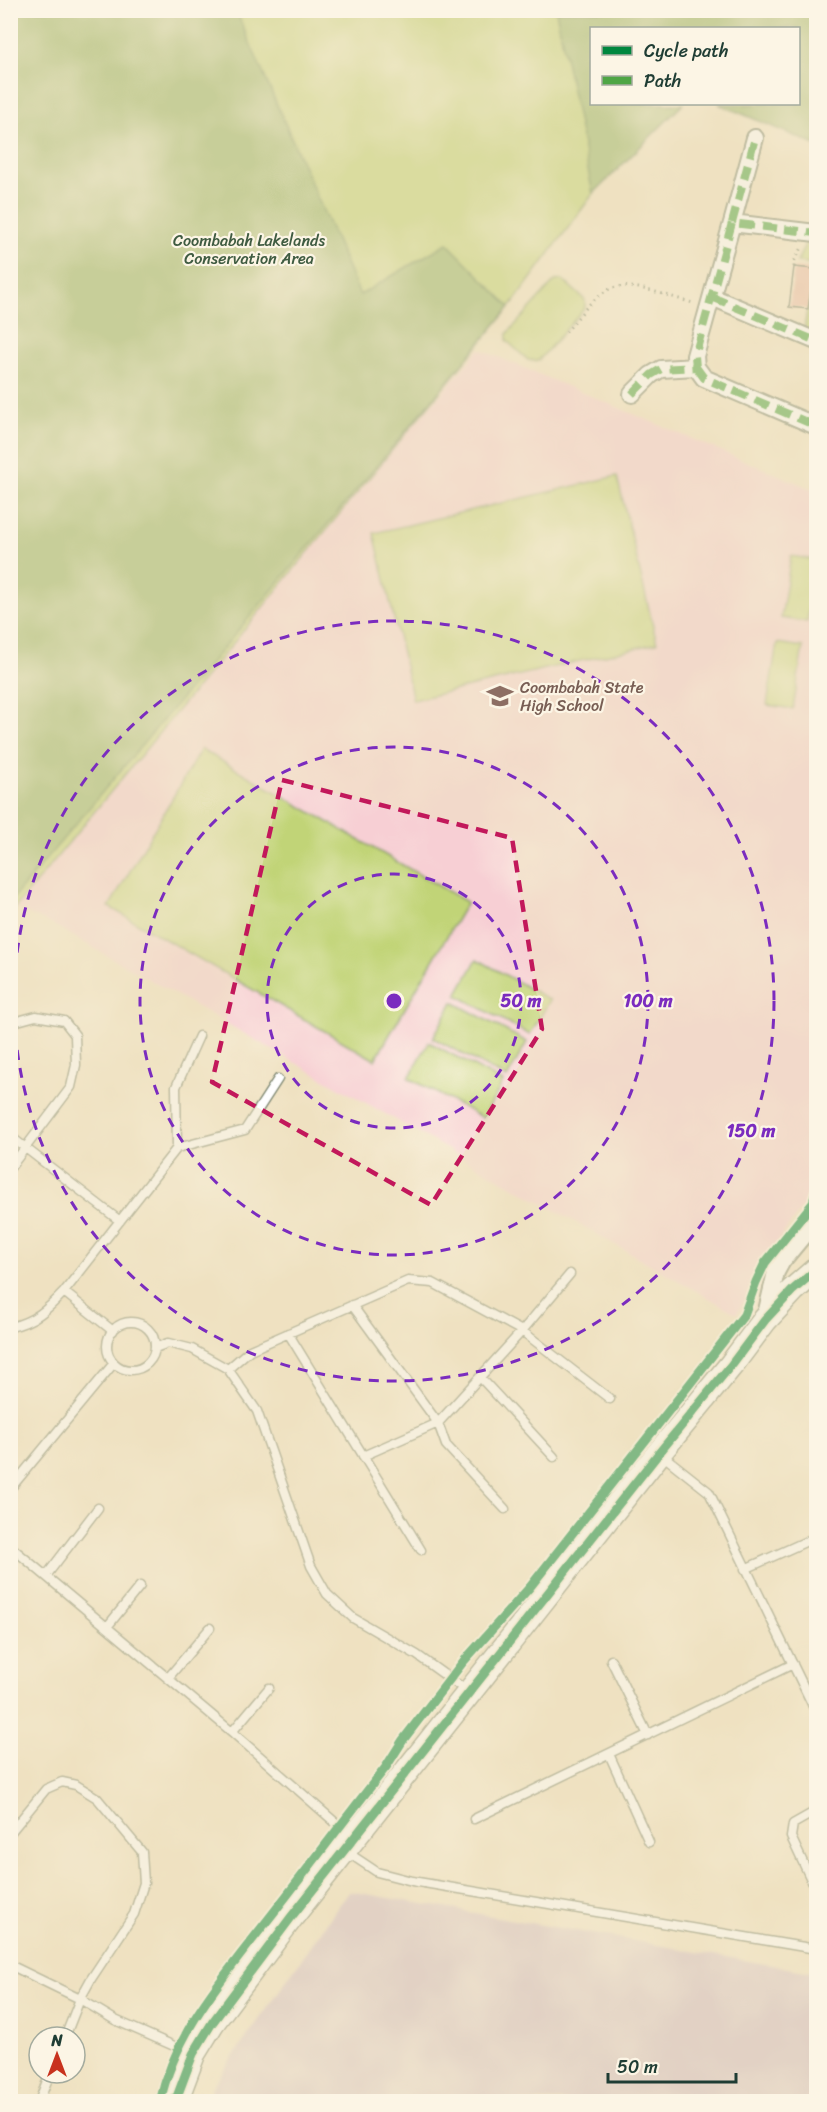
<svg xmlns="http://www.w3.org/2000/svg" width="827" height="2112" font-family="Sriracha,sans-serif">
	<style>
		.built { fill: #f7cfd4 }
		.industrial { fill: #d2bdc8 }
		.green { fill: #c1d477; stroke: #708856; stroke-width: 1.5 }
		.forest { fill: #98b668; stroke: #5c7a4e; stroke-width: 1.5 }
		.building { fill: #e5a691 }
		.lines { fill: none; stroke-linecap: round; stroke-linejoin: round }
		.lane-casing { stroke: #878f7a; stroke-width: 11 }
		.street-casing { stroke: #878f7a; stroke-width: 20 }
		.secondary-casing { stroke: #878f7a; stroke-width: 27 }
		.path { stroke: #878f7a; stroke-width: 3; stroke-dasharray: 1.5 4.5; stroke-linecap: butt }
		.lane { stroke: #fff; stroke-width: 8 }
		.street { stroke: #fff; stroke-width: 16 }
		.secondary { stroke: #fff; stroke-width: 24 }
		.quiet { stroke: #4fa644; stroke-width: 8; stroke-dasharray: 15 8; stroke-linecap: butt }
		.cycleway-casing { stroke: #fcf5e5; stroke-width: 13 }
		.cycleway { stroke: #00873e; stroke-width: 9 }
		.marked { fill: none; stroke: #c2185b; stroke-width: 4.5; stroke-dasharray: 12 8; stroke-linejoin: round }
		.ring { fill: none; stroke: #7b2cbf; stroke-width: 3; stroke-dasharray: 10 8 }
		.labels { text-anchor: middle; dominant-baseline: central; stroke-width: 4.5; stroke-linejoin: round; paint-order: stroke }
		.park-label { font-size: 16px; fill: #3f5b41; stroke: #fcf5e5 }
		.education-label { font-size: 16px; fill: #785e54; stroke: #fcf5e5; text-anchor: start }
		.centre { fill: #7b2cbf; stroke: #fcf5e5; stroke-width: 3 }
		.ring-label { font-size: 18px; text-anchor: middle; font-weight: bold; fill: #7b2cbf; stroke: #fcf5e5; stroke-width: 4.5; stroke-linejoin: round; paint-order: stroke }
	</style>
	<rect width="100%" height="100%" fill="#fcf5e5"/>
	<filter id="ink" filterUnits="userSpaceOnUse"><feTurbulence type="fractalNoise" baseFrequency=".0167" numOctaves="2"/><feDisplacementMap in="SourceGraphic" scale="12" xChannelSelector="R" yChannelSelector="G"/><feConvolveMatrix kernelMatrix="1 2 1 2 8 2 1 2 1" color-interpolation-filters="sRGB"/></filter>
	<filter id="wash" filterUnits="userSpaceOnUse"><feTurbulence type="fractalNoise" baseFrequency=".008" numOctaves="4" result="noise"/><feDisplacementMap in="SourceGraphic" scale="24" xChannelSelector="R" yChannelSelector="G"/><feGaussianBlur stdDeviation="1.35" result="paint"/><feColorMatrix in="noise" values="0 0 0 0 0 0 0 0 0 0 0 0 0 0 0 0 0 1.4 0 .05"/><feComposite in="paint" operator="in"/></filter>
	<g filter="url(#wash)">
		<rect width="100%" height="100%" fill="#efe1c1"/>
		<path class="built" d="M479,349L816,491V1184L809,1188L805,1204L757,1270L745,1300L737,1314L57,927L11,905L10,901Z"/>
		<path class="industrial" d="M349,1891L816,1973V2101H209L212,2087Z"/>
		<path class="green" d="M11,11H816V145L719,104H798V28H592V104H683L593,194L510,307L11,913Z
			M807,240L816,241V335L804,330L814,264L797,262Z
			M563,280L585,300V308L538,361L528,360L507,341V334L555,281Z
			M617,476L657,643L413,700L374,533Z
			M791,556L816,560L807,622L781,618Z
			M777,643L803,647L793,709L767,705Z
			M201,749L467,902L375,1060L109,907Z
			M477,959L550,1000L530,1035L457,995Z
			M453,1002L527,1042L507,1078L433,1038Z
			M429,1042L503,1082L483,1118L409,1078Z"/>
		<path class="forest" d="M11,10L236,11L360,295L447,243L510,307L11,901Z
			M556,11H816V145L719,104H798V28H592V104H683L593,194Z"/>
		<g id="blocks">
			<path class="building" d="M794,267L814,269L808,309L789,307Z"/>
		</g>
	</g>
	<g filter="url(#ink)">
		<use href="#blocks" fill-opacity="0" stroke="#878f7a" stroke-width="1.5"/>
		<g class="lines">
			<g class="lane-casing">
				<path id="lane" d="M10,1023L36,1016L64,1021L75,1035L76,1065L71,1087L10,1168
					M10,1136L120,1221
					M177,1148L176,1087L199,1036
					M64,1292L113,1331
					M352,1305L438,1423L446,1445L505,1509
					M107 1346a24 24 0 1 1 48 0a24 24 0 1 1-48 0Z
					M10,1327C34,1322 48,1309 64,1292L177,1148L245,1130L278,1079
					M288,1333L421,1550
					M155,1348L168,1343L192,1349L228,1369L257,1411L311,1566L327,1594L353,1618L417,1655L467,1691
					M228,1369L250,1350L408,1281L433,1283L522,1331L610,1399
					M480,1377L554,1457
					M661,1454L709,1492L816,1712
					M363,1456L438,1423L522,1331L570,1274
					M10,1489L114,1363
					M10,1546L232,1732L353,1838
					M745,1569L816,1537
					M46,1576L98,1508
					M107,1627L140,1586
					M611,1660L648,1735
					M168,1678L210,1628
					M232,1732L269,1688
					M609,1754L649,1842
					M816,1811L793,1824L791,1837L816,1890
					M474,1819L793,1664
					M10,1833L46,1789L62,1782L76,1785L97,1798L142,1852L144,1883L134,1914L91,1979L80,1999L65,2037
					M347,1852L377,1872L412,1881L816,1949
					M10,1965L80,1999L115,2020L190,2053
					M39,2102L50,2073"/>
			</g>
			<g class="street-casing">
				<path id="street" d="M732,223L755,138
					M712,297L816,341
					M696,367L704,378L816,426
					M632,394L651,375L661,369L696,367L695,356L732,223L816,233
					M765,1319L776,1272L782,1261L816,1220"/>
			</g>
			<g class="secondary-casing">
				<path id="secondary" d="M175,2102L193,2054L212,2023L292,1916L659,1453L732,1364L765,1320L793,1290L816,1270"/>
			</g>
			<path class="path" d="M794,267L795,260L802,248
				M566,332C578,318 592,297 610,289C629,280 673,298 693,303"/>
			<use href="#lane" class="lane"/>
			<use href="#street" class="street"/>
			<use href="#secondary" class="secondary"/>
			<path class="quiet" d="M732,223L755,138
				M712,297L816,341
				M696,367L704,378L816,426
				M632,394L651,375L661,369L696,367L695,356L732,223L816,233"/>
			<g class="cycleway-casing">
				<path id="cycleway" d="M160,2102C175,2033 221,1980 263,1926C304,1874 344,1820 386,1767L403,1740L463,1662L530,1587L744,1315L756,1282L765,1263L813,1203L816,1191
					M175,2102L193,2054L212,2023L292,1916L659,1453L732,1364L765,1320L793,1290L816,1270"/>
			</g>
			<use href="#cycleway" class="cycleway"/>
		</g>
	</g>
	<path d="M0 0H827V2112H0ZM282,780L512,838L542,1029L431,1205L212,1082Z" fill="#efe1c1" fill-opacity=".55" fill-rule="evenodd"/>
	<path class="marked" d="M282,780L512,838L542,1029L431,1205L212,1082Z"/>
	<g class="ring">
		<circle cx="394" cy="1001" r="127"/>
		<circle cx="394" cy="1001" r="254"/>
		<circle cx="394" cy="1001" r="380"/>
	</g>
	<defs>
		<g id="school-bare" transform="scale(2.07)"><path d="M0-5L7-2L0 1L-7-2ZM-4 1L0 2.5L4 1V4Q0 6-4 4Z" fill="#8d6e63" stroke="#fcf5e5" stroke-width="2.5" paint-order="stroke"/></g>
	</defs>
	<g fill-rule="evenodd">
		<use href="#school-bare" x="500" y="696"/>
	</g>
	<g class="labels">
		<g class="park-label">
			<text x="249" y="240">Coombabah Lakelands<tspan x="249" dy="18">Conservation Area</tspan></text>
		</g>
		<g class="education-label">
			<text x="520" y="687">Coombabah State<tspan x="520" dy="18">High School</tspan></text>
		</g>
	</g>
	<circle cx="394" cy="1001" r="9" class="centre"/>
	<g class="ring-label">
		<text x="521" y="1007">50 m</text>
		<text x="648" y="1007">100 m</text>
		<text x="751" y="1137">150 m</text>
	</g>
	<rect width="827" height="2112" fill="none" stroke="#fcf5e5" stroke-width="36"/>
	<rect x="590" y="27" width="210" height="78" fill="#fcf5e5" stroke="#a4ab9e" stroke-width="1.5"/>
	<rect x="602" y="46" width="30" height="9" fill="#00873e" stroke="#a4ab9e" stroke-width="1.5"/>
	<text x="644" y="57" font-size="18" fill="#1f3d34">Cycle path</text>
	<rect x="602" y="76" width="30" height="9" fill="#4fa644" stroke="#a4ab9e" stroke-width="1.5"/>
	<text x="644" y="87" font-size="18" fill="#1f3d34">Path</text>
	<g transform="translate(57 2055)"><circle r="28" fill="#fcf5e5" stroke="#a4ab9e" stroke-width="1.5"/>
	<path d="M0-4.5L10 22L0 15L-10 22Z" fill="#c8321e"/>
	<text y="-9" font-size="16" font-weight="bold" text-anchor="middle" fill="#1f3d34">N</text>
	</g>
	<path d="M608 2073v9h128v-9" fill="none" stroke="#1f3d34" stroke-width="3"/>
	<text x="617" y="2073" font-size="18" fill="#1f3d34" stroke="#fcf5e5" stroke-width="4.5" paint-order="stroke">50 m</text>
</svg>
